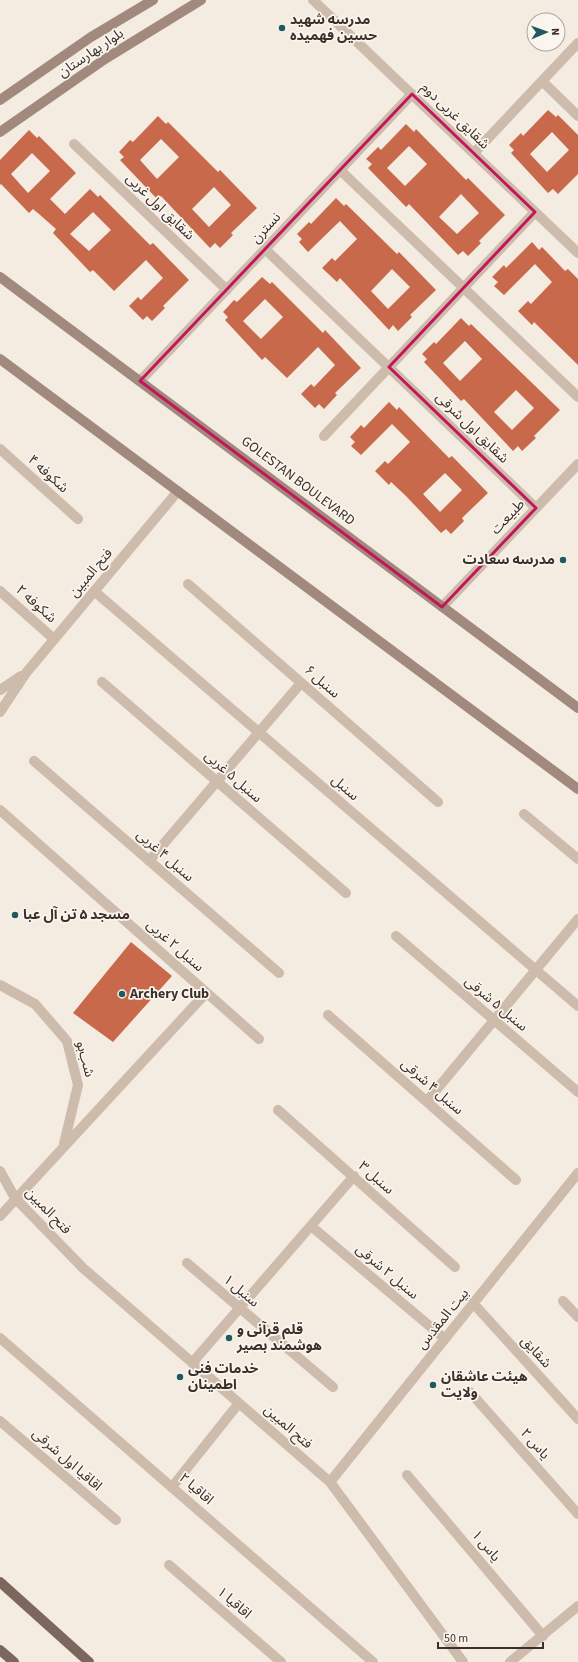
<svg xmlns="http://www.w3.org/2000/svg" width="578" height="1662" font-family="'Source Sans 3','Noto Sans Arabic',sans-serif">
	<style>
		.building { fill: #c8694b; fill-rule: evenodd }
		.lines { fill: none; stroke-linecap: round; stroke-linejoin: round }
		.minor { stroke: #cdbbac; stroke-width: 10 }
		.secondary { stroke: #a18a7d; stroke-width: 10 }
		.primary { stroke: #7d675c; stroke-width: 10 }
		.marked { fill: none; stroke: #c2185b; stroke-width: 3; stroke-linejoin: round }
		.poi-dot { fill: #1f5a5e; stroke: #fbf5ee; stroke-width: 1.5 }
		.labels { text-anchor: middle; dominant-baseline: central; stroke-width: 3.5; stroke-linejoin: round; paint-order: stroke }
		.poi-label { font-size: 14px; font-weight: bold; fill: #3b302b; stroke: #fbf5ee; text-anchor: start }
		.street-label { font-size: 14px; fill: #3b302b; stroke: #fbf5ee }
	</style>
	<rect width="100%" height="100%" fill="#f4ebe1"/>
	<path class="building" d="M548,110L556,117L558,115L578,135V174L558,194L553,189L548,193L511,153L514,150L509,145L521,133L523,136ZM552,132L569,150L547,172L530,154Z
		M158,116L166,124L168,122L218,172L220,170L257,208L231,233L233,235L220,248L215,243L210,248L161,196L158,200L120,160L124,157L119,152L130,140L133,142ZM161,139L179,157L157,179L140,160ZM214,187L231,205L209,227L192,209Z
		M406,124L414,132L416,129L466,180L468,178L505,215L479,241L481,243L468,256L463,251L458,255L409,204L406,207L368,168L372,164L366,159L378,147L381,150ZM409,146L427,164L405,186L387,168ZM461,194L479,213L457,234L439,217Z
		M29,130L37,138L39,136L76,173L50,199L65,214L90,189L98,197L100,195L150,245L153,243L189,280L163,306L165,308L152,321L147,316L143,320L129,306L138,297L141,300L163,278L146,260L114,291L93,270L90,272L53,233L56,229L39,214L33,209L29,213L1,184L0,185V160ZM32,153L50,171L28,193L11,174ZM93,212L111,230L89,251L70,234Z
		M336,198L344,206L346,204L397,254L399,252L436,290L410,315L412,317L398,331L393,325L389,330L340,278L337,282L322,268L332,258L335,261L357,239L340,221L308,252L299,242L302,239L297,234L309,222L311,224ZM392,269L410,287L388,309L371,291Z
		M532,242L539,250L542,247L565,271L568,269L578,279V365L534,322L532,325L518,311L528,301L531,304L552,282L535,264L504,295L494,286L498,282L492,277L504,265L506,268Z
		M262,277L270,284L272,282L323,333L325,330L361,368L335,393L337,395L324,409L319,404L315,408L301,394L311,384L314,387L335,365L318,347L287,378L265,357L262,360L225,320L228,317L223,312L234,300L237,302ZM265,299L283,317L261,339L243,321Z
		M461,318L469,326L471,324L560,410L534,436L536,438L522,451L518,446L513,451L464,399L461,401L424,362L427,359L422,354L434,342L436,344ZM465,341L482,359L460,381L443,363ZM516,390L534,408L512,430L494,412Z
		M389,402L397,410L399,407L449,458L452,456L488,493L462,518L464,521L451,534L446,529L441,533L406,496L391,482L389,485L375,471L385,461L388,464L410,442L392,424L361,455L351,446L355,442L350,437L361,425L364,428ZM445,473L462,490L440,512L423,494Z
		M131,942L172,976L113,1042L73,1013Z"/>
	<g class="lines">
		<path class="minor" d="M313,0L578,253
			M542,81L578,116
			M74,144L227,290
			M474,153L578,43
			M340,170L578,397
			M265,249L536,508
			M140,381L412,94
			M324,436L535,212
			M0,449L78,519
			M188,584L438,802
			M0,591L54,639
			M94,591L578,1006
			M442,607L578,464
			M102,682L346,893
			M0,690L21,676
			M0,712L26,673L178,491
			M34,761L279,973
			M0,810L259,1039
			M524,814L578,859
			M149,861L301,683
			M396,936L578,1092
			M0,985L35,1004L67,1041L78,1085L64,1144
			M328,1015L516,1180
			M427,1101L578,919
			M278,1110L455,1267
			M0,1171L15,1198L83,1268L330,1482L463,1662
			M0,1216L206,993
			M311,1226L445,1339
			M187,1263L333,1387
			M563,1301L578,1317
			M473,1303L578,1419
			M0,1338L373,1662
			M192,1363L354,1176
			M470,1392L578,1514
			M0,1421L116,1520
			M407,1475L543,1636
			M330,1482L578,1173
			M172,1487L239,1403
			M169,1565L281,1662
			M510,1662L578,1606"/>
		<path class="secondary" d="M0,100L91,37L153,0
			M0,132L105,59L201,0
			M0,277L578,708
			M0,359L578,789"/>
		<path class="primary" d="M0,1582L89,1662
			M0,1650L14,1662"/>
	</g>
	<path class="marked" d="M412,94L535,212L389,367L536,508L442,607L140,381Z"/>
	<g class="poi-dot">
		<circle cx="282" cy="28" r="4"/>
		<circle cx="563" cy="560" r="4"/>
		<circle cx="15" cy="915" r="4"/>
		<circle cx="122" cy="994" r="4"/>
		<circle cx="229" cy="1338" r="4"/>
		<circle cx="180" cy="1377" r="4"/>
		<circle cx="433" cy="1385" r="4"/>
	</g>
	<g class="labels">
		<g class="poi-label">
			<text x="290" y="20">مدرسه شهید<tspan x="290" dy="16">حسین فهمیده</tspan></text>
			<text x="555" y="560" text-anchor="end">مدرسه سعادت</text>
			<text x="23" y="915">مسجد ۵ تن آل عبا</text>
			<text x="130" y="994">Archery Club</text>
			<text x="237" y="1330">قلم قرآنی و<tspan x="237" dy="16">هوشمند بصیر</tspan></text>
			<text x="188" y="1369">خدمات فنی<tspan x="188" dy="16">اطمینان</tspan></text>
			<text x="441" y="1377">هیئت عاشقان<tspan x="441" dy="16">ولایت</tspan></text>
		</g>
		<g class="street-label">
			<text transform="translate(91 53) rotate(-34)">بلوار بهارستان</text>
			<text transform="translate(455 116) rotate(44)">شقایق غربی دوم</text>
			<text transform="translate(160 207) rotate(44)">شقایق اول غربی</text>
			<text transform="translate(266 228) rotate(-47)">نسترن</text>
			<text transform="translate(472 428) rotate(44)">شقایق اول شرقی</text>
			<text transform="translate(48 474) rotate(42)">شکوفه ۴</text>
			<text transform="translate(298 481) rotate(37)">GOLESTAN BOULEVARD</text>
			<text transform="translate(508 517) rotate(-47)">طبیعت</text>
			<text transform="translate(91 573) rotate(-50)">فتح المبین</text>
			<text transform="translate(36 604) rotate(42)">شکوفه ۲</text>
			<text transform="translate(322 682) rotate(41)">سنبل ۶</text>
			<text transform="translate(233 777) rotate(41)">سنبل ۵ غربی</text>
			<text transform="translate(345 788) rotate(41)">سنبل</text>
			<text transform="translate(165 856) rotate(41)">سنبل ۴ غربی</text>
			<text transform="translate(175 946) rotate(41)">سنبل ۲ غربی</text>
			<text transform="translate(496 1004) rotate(40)">سنبل ۵ شرقی</text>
			<text transform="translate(85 1059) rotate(75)">شب‌بو</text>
			<text transform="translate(432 1087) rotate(41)">سنبل ۴ شرقی</text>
			<text transform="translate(376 1178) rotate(42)">سنبل ۳</text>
			<text transform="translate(48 1211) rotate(46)">فتح المبین</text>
			<text transform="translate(387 1272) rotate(40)">سنبل ۲ شرقی</text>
			<text transform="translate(241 1291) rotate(40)">سنبل ۱</text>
			<text transform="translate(443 1319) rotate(-51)">بیت المقدس</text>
			<text transform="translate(536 1352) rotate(48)">شقایق</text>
			<text transform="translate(288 1427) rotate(41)">فتح المبین</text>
			<text transform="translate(535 1444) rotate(48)">یاس ۲</text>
			<text transform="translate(67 1460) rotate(41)">اقاقیا اول شرقی</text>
			<text transform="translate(196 1489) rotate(41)">اقاقیا ۲</text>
			<text transform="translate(486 1546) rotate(50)">یاس ۱</text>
			<text transform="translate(234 1603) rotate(41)">اقاقیا ۱</text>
		</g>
	</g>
	<g transform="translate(546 32) rotate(88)"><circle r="19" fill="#fbf5ee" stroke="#aea6a0"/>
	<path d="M0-3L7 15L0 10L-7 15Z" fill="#1f5a5e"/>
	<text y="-6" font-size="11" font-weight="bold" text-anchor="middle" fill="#3b302b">N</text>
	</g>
	<path d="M438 1642v6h105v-6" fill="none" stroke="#3b302b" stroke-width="2"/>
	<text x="444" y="1642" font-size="12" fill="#3b302b" stroke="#fbf5ee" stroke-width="3" paint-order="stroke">50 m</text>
</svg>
